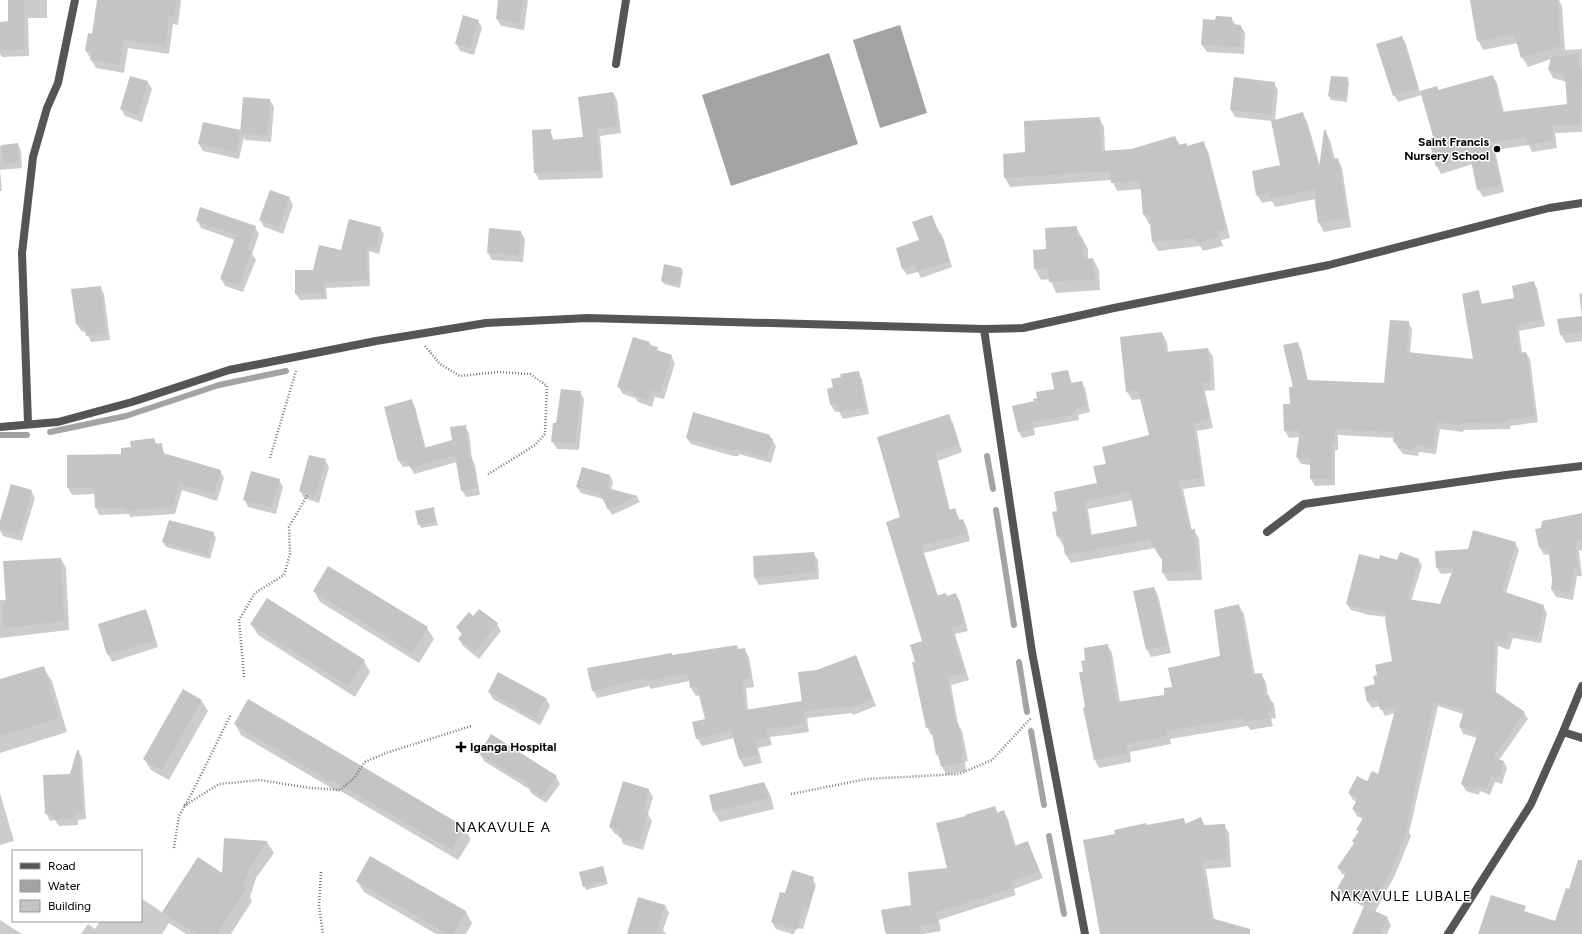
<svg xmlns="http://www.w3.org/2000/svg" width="1582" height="934" font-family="Figtree,sans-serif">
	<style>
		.water { fill: #a3a3a3 }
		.shadow { fill: #0003; fill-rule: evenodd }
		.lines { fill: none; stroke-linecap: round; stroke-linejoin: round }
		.stream { stroke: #a3a3a3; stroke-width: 6 }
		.building { fill: #c4c4c4; fill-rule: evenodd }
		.path { stroke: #777; stroke-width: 2.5; stroke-dasharray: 1 2; stroke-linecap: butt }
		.street { stroke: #555; stroke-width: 8 }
		.poi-dot { fill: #000; stroke: #fff; stroke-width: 1.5 }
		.labels { text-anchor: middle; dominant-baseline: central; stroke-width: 3; stroke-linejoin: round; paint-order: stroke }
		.poi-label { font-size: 12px; font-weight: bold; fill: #000; stroke: #fff; text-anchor: end }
		.quarter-label { font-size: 14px; letter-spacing: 1px; fill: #000; stroke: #fff }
	</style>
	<rect width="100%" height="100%" fill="#fff"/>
	<path class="water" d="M900,25L927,113L880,128L853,40Z
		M829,53L858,144L731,186L702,95Z"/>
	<path class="shadow" d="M9,0H47V18H28L29,56L2,57L0,54V23L9,22Z
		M98,0H181L178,25L173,24L169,54L128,48L124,73L96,68L86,51L93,35Z
		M499,0H528L524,30L501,26L497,19Z
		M1473,0H1559L1562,6L1565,50L1582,49V132L1555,133L1557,148L1532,152L1529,145L1495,150L1504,192L1483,197L1478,189L1473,164L1441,174L1437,166L1436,144L1422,95L1398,102L1394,95L1402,37L1406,44L1420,92L1437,87L1439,91L1492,76L1497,83L1504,112L1568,105L1567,82L1553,78L1549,70L1551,59L1528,67L1522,57L1518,43L1483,50L1478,40Z
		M1231,18L1236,25L1241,26L1245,33L1244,54L1207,52L1202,45L1216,21Z
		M478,20L482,28L474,55L460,51L456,43Z
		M131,77L148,82L152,89L142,122L125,116L121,109Z
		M1332,77L1347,78L1349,82L1347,102L1331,100L1329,96Z
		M1274,83L1278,90L1275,121L1302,113L1307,121L1320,166L1325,131L1330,140L1335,160L1338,159L1342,168L1351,227L1324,232L1319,223L1316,199L1275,207L1272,201L1262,203L1257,195L1281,166L1272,121L1235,117L1231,110Z
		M613,93L617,100L621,133L600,136L603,178L539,180L535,172L550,130L554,141L584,138Z
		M244,98L270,100L274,107L271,142L245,140L244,137L239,159L203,151L199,144L240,131L241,134Z
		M1099,118L1104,127L1105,152L1131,150L1175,137L1180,145L1186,144L1188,147L1203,143L1208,151L1230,238L1221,240L1223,246L1203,251L1200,246L1158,251L1153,242L1151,223L1149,224L1144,215L1142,189L1117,191L1112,180L1010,187L1005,178L1004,155L1026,153Z
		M18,144L21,151L22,168L0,170L2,191H0V146Z
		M289,198L293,205L283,234L264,227L260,220Z
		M931,216L944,240L952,267L921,278L918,272L907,275L903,269L920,241Z
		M197,220L255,227L259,234L252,254L256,260L243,292L225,286L221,278L235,240L201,228Z
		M1076,227L1088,249V260L1093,259L1099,270L1100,290L1056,293L1050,279L1041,280L1035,269L1047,250Z
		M380,228L384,234L379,254L369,251L370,286L326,288L327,299L300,300L296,294L314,271Z
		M520,231L525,239L523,262L492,260L488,253Z
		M682,269L683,272L680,288L664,284L662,281Z
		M1533,282L1537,288L1545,326L1519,331L1522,353H1526L1530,359L1538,422L1510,426V429L1464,430L1463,432L1440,429L1436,454L1419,452L1418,456L1403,454L1394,442V438L1338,435V450H1335V485L1315,486L1311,479V465L1301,464L1297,457L1300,437L1289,438L1285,431L1284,405L1291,404L1297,343L1301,349L1308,381L1385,384L1408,322L1412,329L1410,353L1474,360L1478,292L1483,305L1515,299Z
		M100,287L104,294L110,340L91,342L87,333L81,331L77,324Z
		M1582,293V341L1566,343L1561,335L1582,317L1579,294Z
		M1162,333L1167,342L1168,352L1208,349L1213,357L1215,390L1205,391L1213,428L1197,431L1205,486L1183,489L1192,531L1194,530L1199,539L1202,580L1168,581L1163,573V561L1155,548L1071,563L1066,555L1064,545H1063L1058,537V512L1098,484L1107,464L1150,436L1141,399L1132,400L1127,392ZM1133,500L1139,526L1092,536L1088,509Z
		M649,343L659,352L671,356L675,363L664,399L655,397L652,407L638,402L635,398L623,394L618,386Z
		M1068,371L1072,384L1081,382L1085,388L1090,412L1078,415L1079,420L1034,428L1035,435L1022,438L1019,432L1035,402L1055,390Z
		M858,372L862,379L869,414L843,419L839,411L835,412L831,405L828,389L834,388Z
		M580,392L584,399L579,450L557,449L552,441L557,424Z
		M411,401L415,407L426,449L453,441L465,427L469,433L472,459L475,465L480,495L466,497L462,490L457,462L414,474L410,466L403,467L399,461Z
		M948,415L953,423L962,452L938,461L950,510L955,509L960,521L963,520L967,528L970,541L924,553L938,596L947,597L956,594L960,602L968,631L955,634L969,680L951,685L958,724L962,731L968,761L965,762L966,771L946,775L937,754L933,735H931L927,727L916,662L923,642L901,518Z
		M769,435L776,446L771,463L739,454V456H733L691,444L687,438Z
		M154,439L157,445L161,444L165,455L220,471L224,478L217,501L182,490L175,514L130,517L129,514L99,515L96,508L95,494L72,495L68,488L132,448Z
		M325,460L329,467L319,503L304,498L300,491Z
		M610,476L613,482L611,490L637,497L640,502L612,515L603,499L581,493L577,487Z
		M279,480L283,487L276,514L248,507L244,499Z
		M31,491L35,498L22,541L3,536L0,530V525Z
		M433,508L438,525L421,528L416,512Z
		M1582,514V550L1579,551L1582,576H1577L1573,600L1556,597L1552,590L1553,580L1550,554L1544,555L1540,548L1537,530Z
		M213,533L216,538L210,559L166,547L163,542Z
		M1515,543L1519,550L1506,593L1543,606L1547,613L1541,643L1513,638L1509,650L1498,646L1496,693L1524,713L1528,719L1499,760L1504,762L1507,768L1502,784L1495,782L1490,795L1480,791L1479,795L1466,791L1462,784L1477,738L1463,734L1460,727L1463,714L1438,706L1409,833L1411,836L1395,875L1375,912L1387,918L1391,925L1387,934H1359L1364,907L1342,895L1339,889L1346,875L1342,874L1338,868L1354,844L1353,841L1359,832L1358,829L1363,819L1357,816L1353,809L1357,802L1353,800L1349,793L1379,776L1395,713L1385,716L1380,706L1372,708L1368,702L1365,687L1377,685L1378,676L1393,661L1387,617L1369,615L1351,610L1347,604L1379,560L1418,559L1422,566L1411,601L1441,606L1453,573L1441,574L1437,568L1469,550Z
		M813,553L818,560L819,579L759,585L755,578L754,557Z
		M61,559L66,568L69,630L0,638V600H6Z
		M1154,588L1158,595L1171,653L1151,657L1147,649L1134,592Z
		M314,591L427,628L434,639L419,663L320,602Z
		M1239,606L1244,614L1255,675L1261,674L1266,682L1268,696L1274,704L1276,718L1271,719L1273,726L1250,730L1248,726L1170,739L1171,744L1130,752L1131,762L1099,768L1095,760L1084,709L1086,708L1084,672L1087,661L1107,645L1112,653L1120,702L1166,696L1173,688L1221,657Z
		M145,610L149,617L158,647L112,662L108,654Z
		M251,624L364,661L370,672L355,697L258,635Z
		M497,624L501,631L479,659L463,646L459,639L462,635L457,628Z
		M737,646L738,649H744L749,657L754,687L746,688L748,710L801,702L817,670L856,656L876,706L853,715L852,713L807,718L809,732L770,737L772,745L758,748L762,763L744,767L740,759L734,738L702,746L697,738L707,720L700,695L696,696L691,688L690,681L650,689L649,686L597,698L593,690L672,656Z
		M43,667L52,681L67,732L0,753V680Z
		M489,692L546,698L550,706L540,725L493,699Z
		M201,700L208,711L169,780L151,770L144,759Z
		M235,724L464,828L471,839L458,860L339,790L338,792L241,735Z
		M78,751L82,758L86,819L78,820V825L59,826L55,820L50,821L46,813L71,775Z
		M480,754L556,777L560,784L546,803L532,794L529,789L484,761Z
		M764,783L770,794L774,809L720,822L714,812Z
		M648,789L653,797L648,814L652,821L643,850L623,844L620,836L615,834L610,827Z
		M0,793L14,841L0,845Z
		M995,808L998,813L1004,812L1008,819L1016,847L1028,843L1043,878L1014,889L1016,895L939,920L941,931L923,934H886L882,911L912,906L948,869L967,817Z
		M1200,818L1205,826L1224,825L1229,833L1231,867L1206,869L1214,920L1246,934H1101L1183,819L1186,824Z
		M267,842L274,853L256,878L250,897L252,901L231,934H186L169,923L162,934H81L88,924L95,929L100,921H141V898L163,913L198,858L223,874Z
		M370,858L466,912L472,923L466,934H436L364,892L357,881Z
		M602,867L608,884L586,890L580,873Z
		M812,878L816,885L803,929L796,928L794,934H792L776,929L772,922L785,894Z
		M665,905L669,913L663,930L666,934H628Z
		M0,920L22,934H0Z"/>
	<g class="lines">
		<path class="stream" d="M50,432L126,416L219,385L286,371
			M0,435H27
			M987,456L993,489
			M996,510L1014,625
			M1019,662L1027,712
			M1031,731L1044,805
			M1049,836L1064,914"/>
	</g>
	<path class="building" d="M8,0H24L25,49L0,50V22L8,21Z
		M97,0H176L174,17L169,16L165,46L123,40L120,65L90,60L92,52L85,51L88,33L92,34Z
		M498,0H523L520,23L496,19Z
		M1470,0H1558L1560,46L1521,58L1514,34L1477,41Z
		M463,15L479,20L470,48L455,44Z
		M1216,16L1232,17V24L1241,25L1240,47L1201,45L1203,19L1215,20Z
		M1402,36L1418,88L1393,96L1376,44Z
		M1577,54L1579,68H1582L1580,125H1552L1554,141L1527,144L1526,138L1491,142L1501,184L1477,190L1470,156L1436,167L1430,145L1435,143L1420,91L1437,86L1438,90L1493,75L1502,112L1567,104L1565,75L1548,70L1551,57Z
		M130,76L148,81L138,115L120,109Z
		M1331,76L1348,77L1345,99L1328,96Z
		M1234,77L1275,82L1271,114L1230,110Z
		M613,92L618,126L597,129L600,171L534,173L532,130L551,129V140L583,137L578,97Z
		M243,97L270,99L267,135L240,133Z
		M1303,112L1319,168L1324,130H1326L1332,159L1338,158L1347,218L1318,223L1315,202L1316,189L1270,199L1268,193L1256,195L1252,171L1280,165L1271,121Z
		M1100,117L1101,151L1131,149L1175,136L1178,145L1187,143V146L1204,141L1226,229L1217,231L1218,237L1197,243L1196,238L1152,242L1149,215H1143L1140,181L1111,183L1110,171L1004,178L1003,154L1025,152L1024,121Z
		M203,122L240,130L236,152L198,144Z
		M18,143L19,162L3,163L2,145Z
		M270,190L290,197L279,227L259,220Z
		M200,207L256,226L247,250L252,252L239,286L220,279L236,235L196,221Z
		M932,215L939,234L941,233L949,261L917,272L915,265L902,269L896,248L919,240L912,222Z
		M349,219L381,227L376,248L366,246L368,280L323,282L324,293L295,294V270H313L319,245L341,250Z
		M1077,226V237H1082L1083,259L1093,258L1095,279L1049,282L1048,268L1034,269L1033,250L1046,249L1045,228Z
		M489,228L521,231L519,255L487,253Z
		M664,264L682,268L679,285L661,281Z
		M1534,281L1542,319L1516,325L1520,353L1526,352L1535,416L1507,420V422L1460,423V426L1437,422L1433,448L1416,445L1415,450L1398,448L1399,443L1393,442L1394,432L1335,429V443H1332V479H1310V459L1296,457L1300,430L1284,431L1283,404H1290L1289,387H1293L1283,345L1298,342L1307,380L1384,383L1390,320L1409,321L1407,352L1473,359L1462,294L1479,290L1481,304L1514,298L1512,286Z
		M101,286L106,333L86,336L85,327L76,324L71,289Z
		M1582,316V332L1560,335L1557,319Z
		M1162,332L1165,352L1208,348L1211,382H1201L1209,419L1193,423L1201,478L1178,481L1190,530L1195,529L1197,571L1162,573V560L1149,540L1065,555L1062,536L1057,537L1052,512L1057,511L1054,492L1097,483L1093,466L1106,464L1102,447L1149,435L1138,390L1126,392L1120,337ZM1130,491L1137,526L1090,535L1084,501Z
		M633,337L650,342L649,345L658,347L657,350L672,355L660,393L651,390L648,400L633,395L634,392L617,387Z
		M1068,370L1071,383L1082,381L1087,406L1075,409L1076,414L1031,422L1032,429L1018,432L1012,406L1034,401L1033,399L1037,398L1036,392L1054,389L1051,373Z
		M859,371L865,407L838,412L837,404L830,405L827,389L833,387L831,379L841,377L840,374Z
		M561,389L581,391L575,443L551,442L553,423H556Z
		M412,399L424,448L452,440L450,427L466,425L469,458H472L477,488L461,491L455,455L410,468L407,460L398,461L384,407Z
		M693,412L770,435L769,437L773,439L767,457L736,449L735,450H729L686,438Z
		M949,414L959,445L935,453L944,494L949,510L955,508L958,520L963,519L967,534L921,545L936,596L946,593L947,596L956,593L965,623L951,627L965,672L947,677L956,723L958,722L964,753L961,754L963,763L941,767L938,754L936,755L931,727L926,728L912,662H915L910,645L922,641L886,522L900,517L877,437Z
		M154,438L155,444L162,443L163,453L221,470L214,494L179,484L172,507L126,511L125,508H95L94,488H67V455L121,454V448L131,447L130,441Z
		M309,455L326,459L315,496L299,491Z
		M582,467L610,475L607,488L638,496L608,510L600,493L576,487Z
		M251,471L280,479L272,507L243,500Z
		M11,484L32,490L19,535L0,529V521Z
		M434,507L436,522L418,525L415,511Z
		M1582,513V540L1575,541L1578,569H1574L1570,593L1551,590L1552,580L1548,546L1539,548L1535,529L1541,528L1542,521Z
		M169,520L214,532L207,555L162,542Z
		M1473,530L1516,542L1502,591L1544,605L1538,637L1510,632L1506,644L1495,641L1493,690L1525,712L1493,758L1504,761L1499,778L1491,776L1487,789L1477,785L1476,789L1461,784L1478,733L1459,727L1464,710L1434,701L1406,828L1408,829L1392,869L1371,907L1337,889L1347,871L1337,868L1354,843L1352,841L1359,831L1356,830L1364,816L1352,809L1358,798L1348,793L1357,776L1367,781L1372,771L1378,774L1396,706L1380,710L1378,700L1367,702L1364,687L1375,684L1373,676L1377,675L1375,665L1392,661L1385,619L1387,612L1364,609L1346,604L1359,554L1379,559L1380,555L1397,560L1400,552L1419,559L1407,599L1440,604L1454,567L1436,568L1435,551L1468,549Z
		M814,552L816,572L754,578L753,556Z
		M61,558L64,621L4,628L2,604H6L3,561Z
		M328,566L428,627L412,653L313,591Z
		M1154,587L1167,645L1146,650L1133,591Z
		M267,598L365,660L348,686L250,624Z
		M1239,604L1252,674L1262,673L1265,696L1269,695L1272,710L1267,711L1269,718L1244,722V718L1166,731L1167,736L1126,744L1128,753L1094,760L1083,708L1085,707L1079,672H1083L1081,661L1085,660L1084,648L1108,644L1117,702L1164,695V688L1172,687L1168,668L1220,656L1214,610Z
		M146,609L155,640L107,655L98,624Z
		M479,609L498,623L475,652L458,639L463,633L456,627L469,612L473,616Z
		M737,645L738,649L745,648L750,679L742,680L745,710L802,701L805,724L766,729L768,737L755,740L758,755L739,759L731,730L696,739L692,722L705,719L697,687L690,688L688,673L645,681L644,678L592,691L587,668L672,653V655Z
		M856,655L873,699L848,708L847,706L803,711L798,672L817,670Z
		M44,666L59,718L0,736V679Z
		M498,672L546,698L535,718L488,692Z
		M183,689L202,700L162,770L143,759Z
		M248,699L465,827L452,850L332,780L331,782L234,724Z
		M491,734L557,776L542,797L527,786L528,784L479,754Z
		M77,750H79L83,812L74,813L75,818L54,820L53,813L45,814L43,775L70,774Z
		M623,781L649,789L643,811L648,813L639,843L618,837L620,830L609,827Z
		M764,782L768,798L713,812L709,795Z
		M995,806L997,813L1004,810L1014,846L1028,841L1039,871L1011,881L1013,888L936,912L937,923L919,926L921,934H891L885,932L881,910L911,905L908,872L947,868L936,823L966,816L965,815Z
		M1201,817L1204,825L1225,824L1227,859L1202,861L1211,918L1250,929V934H1100L1083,840L1115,834L1114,830L1146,823L1147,825L1184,818L1185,824Z
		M224,838L268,841L250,867L243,887L246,889L217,934H197L162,912L198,857L222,873Z
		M370,856L466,911L453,934H448L356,881Z
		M1578,860H1582V934H1478L1491,895L1526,906L1524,911L1555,921L1566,888L1569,889Z
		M603,866L607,881L583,887L579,872Z
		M792,870L814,877L812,885L815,886L808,909L803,907L797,930L771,922L780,892L785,893Z
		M638,897L665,905L656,934H627Z
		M1364,906L1388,917L1380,934H1352Z"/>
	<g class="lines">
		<path class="path" d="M425,346L440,364L460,376L498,372L530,374L547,386L545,434L535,445L487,475
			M270,458L296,371
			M244,677L239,620L255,593L284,575L290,554L289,527L308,494
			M791,794L867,779L959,774L992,760L1031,718
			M184,806L219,784L260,780L310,788L340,790L354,778L365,762L386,753L471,726
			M174,848L179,816L192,793L231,714
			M321,872L319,906L323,934"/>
		<path class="street" d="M616,64L626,0
			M28,423L22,253L33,157L47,108L58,83L75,0
			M0,427L58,422L132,402L229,370L376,341L486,323L588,318L984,329
			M1267,532L1304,504L1506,475L1582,466
			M1563,732L1582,738
			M1085,934L1032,652L984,329L1023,328L1114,308L1329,265L1549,208L1582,203
			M1448,934L1531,804L1563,732L1582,686"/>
	</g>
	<g class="poi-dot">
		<circle cx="1497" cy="149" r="4"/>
		<path d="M459 741h4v4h4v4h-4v4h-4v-4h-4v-4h4z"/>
	</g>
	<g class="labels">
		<g class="poi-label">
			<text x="1489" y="142">Saint Francis<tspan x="1489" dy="14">Nursery School</tspan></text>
			<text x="470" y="747" text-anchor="start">Iganga Hospital</text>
		</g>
		<g class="quarter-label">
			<text x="503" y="827">NAKAVULE A</text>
			<text x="1401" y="896">NAKAVULE LUBALE</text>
		</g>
	</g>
	<rect x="12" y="850" width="130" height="72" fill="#ffffff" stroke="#999999"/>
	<rect x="20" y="863" width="20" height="6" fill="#555555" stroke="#999999"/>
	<text x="48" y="870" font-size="12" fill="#000000">Road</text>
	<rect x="20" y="880" width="20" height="12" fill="#a3a3a3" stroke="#999999"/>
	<text x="48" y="890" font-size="12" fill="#000000">Water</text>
	<rect x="20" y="900" width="20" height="12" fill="#c4c4c4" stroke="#999999"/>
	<text x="48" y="910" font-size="12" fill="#000000">Building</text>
</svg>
